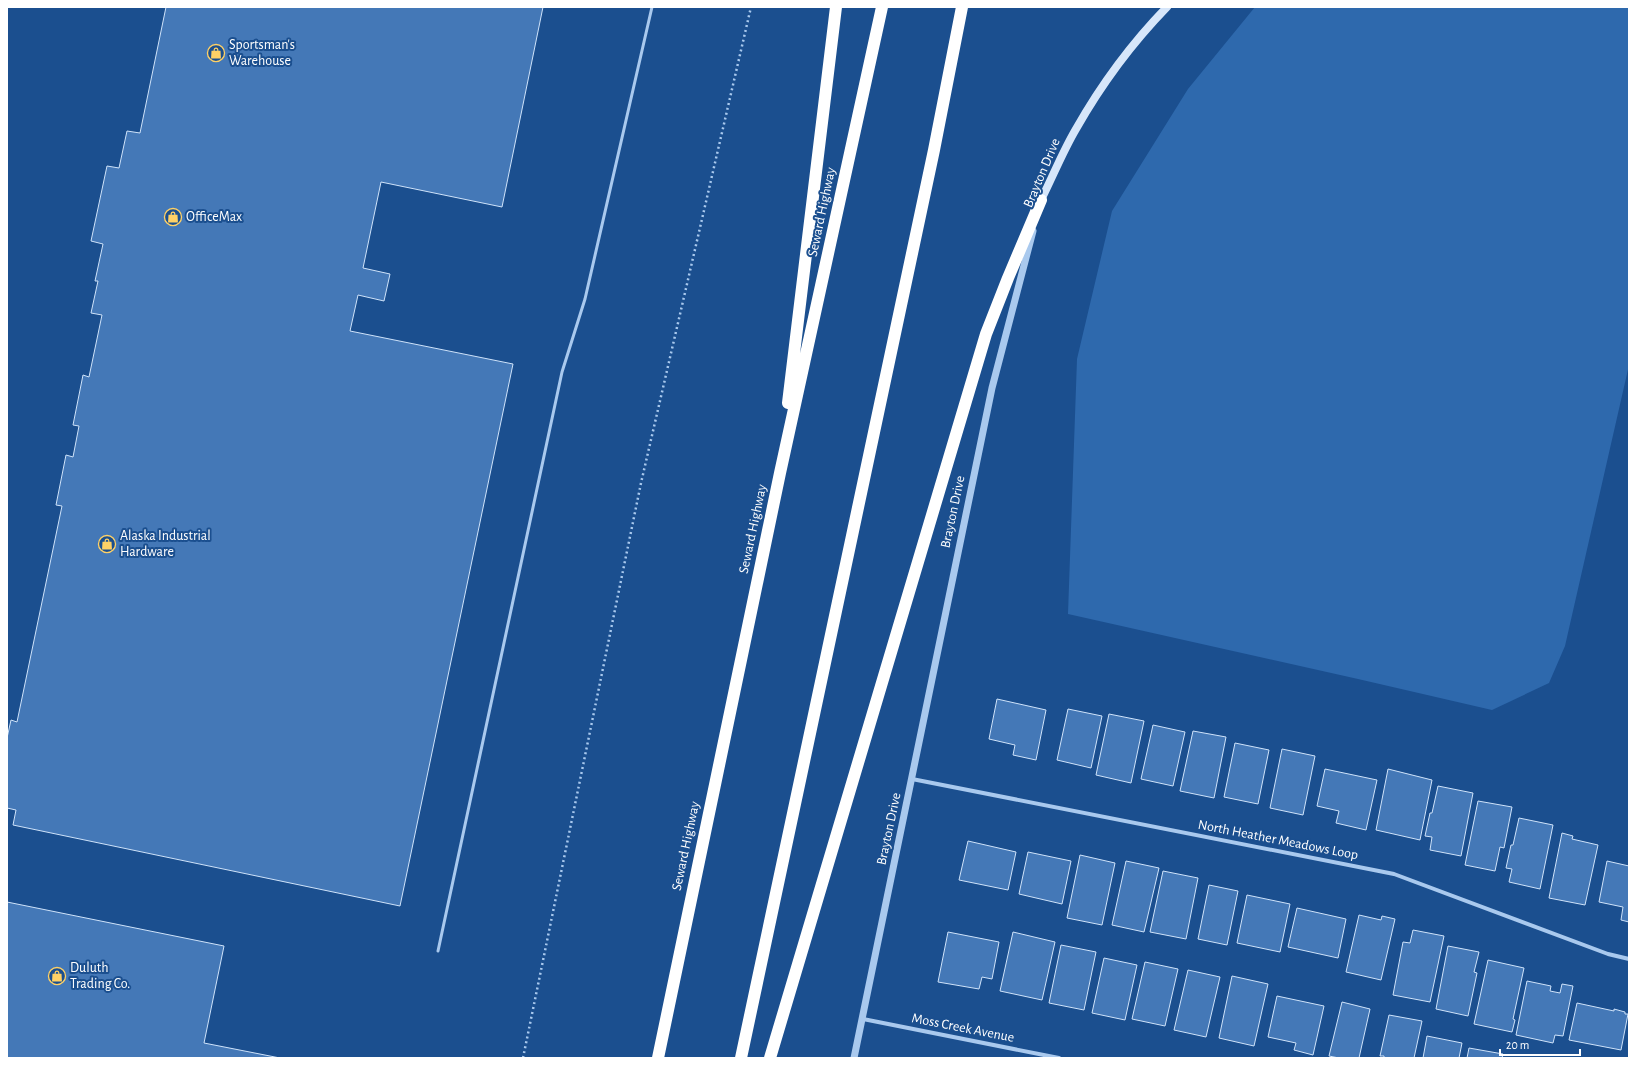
<svg xmlns="http://www.w3.org/2000/svg" width="1636" height="1065" font-family="'Alegreya Sans',sans-serif">
	<style>
		.green { fill: #2e69ad }
		.building { fill: #4478b7; stroke: #cfe3fa }
		.lines { fill: none; stroke-linecap: round; stroke-linejoin: round }
		.path { stroke: #a9c9ee; stroke-width: 2.5; stroke-dasharray: 2 3; stroke-linecap: butt }
		.service { stroke: #a9c9ee; stroke-width: 3 }
		.minor { stroke: #a9c9ee; stroke-width: 4 }
		.tertiary { stroke: #a9c9ee; stroke-width: 7 }
		.secondary { stroke: #d6e6fa; stroke-width: 8 }
		.motorway { stroke: #fff; stroke-width: 12 }
		.labels { text-anchor: middle; dominant-baseline: central; stroke-width: 4; stroke-linejoin: round; paint-order: stroke }
		.poi-label { font-size: 14px; fill: #fff; stroke: #1b4f8f; text-anchor: start }
		.street-label { font-size: 14px; fill: #fff; stroke: #1b4f8f }
	</style>
	<rect width="100%" height="100%" fill="#1b4f8f"/>
	<path class="green" d="M1255,7H1629V365L1565,646L1549,683L1492,710L1358,679L1068,614L1077,359L1112,211L1188,89Z"/>
	<path class="building" d="M166,7H543L502,207L381,182L363,268L390,274L384,301L358,295L350,331L513,364L400,906L13,825L16,810L7,808V738L11,720L17,722L62,506L56,505L66,455L73,457L79,426L73,425L83,375L89,377L102,315L91,313L98,281H95L103,244L91,241L107,166L119,168L127,131L140,133Z
		M997,699L1046,710L1036,760L1013,755L1015,745L989,739Z
		M1068,709L1102,716L1091,768L1057,760Z
		M1109,714L1144,721L1131,783L1096,775Z
		M1153,725L1185,732L1173,786L1141,779Z
		M1193,731L1226,737L1214,798L1180,791Z
		M1235,743L1269,750L1258,804L1224,797Z
		M1282,749L1315,756L1303,815L1270,808Z
		M1325,769L1377,780L1366,830L1336,823L1339,811L1317,806Z
		M1388,769L1432,780L1420,840L1376,830Z
		M1438,786L1473,793L1461,856L1430,850L1432,837L1425,836L1430,813H1432Z
		M1478,801L1512,807L1504,848L1500,847L1495,871L1465,865Z
		M1519,818L1553,825L1540,889L1509,882L1512,869L1506,868L1511,845H1513Z
		M1562,833L1573,836L1572,839L1598,845L1585,905L1549,898Z
		M968,841L1016,852L1008,890L959,880Z
		M1028,852L1071,861L1062,904L1019,894Z
		M1080,855L1115,863L1102,925L1067,918Z
		M1126,861L1159,868L1144,932L1112,925Z
		M1607,861L1629,866V922L1621,920L1623,907L1599,902Z
		M1163,871L1198,878L1186,939L1150,932Z
		M1209,885L1238,891L1227,945L1198,939Z
		M1247,895L1290,904L1280,952L1237,943Z
		M7,902L224,946L204,1043L280,1058H7Z
		M1297,908L1346,919L1338,958L1288,947Z
		M1359,915L1381,920L1382,916L1395,919L1381,980L1346,972Z
		M1413,930L1444,936L1430,1002L1393,995L1403,942L1410,943Z
		M948,932L999,942L992,979L982,977L979,989L938,982Z
		M1013,932L1055,942L1042,1000L1000,991Z
		M1061,945L1096,952L1084,1010L1049,1003Z
		M1448,946L1479,952L1474,972L1477,973L1468,1016L1436,1009Z
		M1104,958L1137,965L1125,1020L1092,1013Z
		M1488,960L1524,968L1513,1019L1515,1020L1512,1032L1474,1024Z
		M1145,962L1178,969L1165,1026L1132,1019Z
		M1188,970L1220,977L1206,1037L1174,1030Z
		M1232,976L1268,984L1254,1046L1219,1038Z
		M1527,981L1551,986L1550,991L1560,993L1562,984L1573,986L1563,1036L1555,1035L1553,1043L1516,1035Z
		M1277,996L1324,1006L1313,1055L1294,1050L1296,1043L1268,1037Z
		M1342,1002L1370,1009L1359,1058H1339L1329,1056Z
		M1577,1003L1614,1011V1009L1625,1012V1014H1628L1621,1050L1569,1040Z
		M1389,1015L1422,1021L1414,1058H1384V1056H1380Z
		M1427,1036L1462,1043L1459,1058H1423Z
		M1469,1048L1503,1054L1502,1058H1467Z"/>
	<g class="lines">
		<path class="path" d="M523,1058L641,483L751,7"/>
		<path class="service" d="M438,951L562,372L585,299L652,7"/>
		<path class="minor" d="M912,779L1394,874L1608,954L1629,959
			M863,1019L1059,1058"/>
		<path class="tertiary" d="M854,1058L992,388L1033,231"/>
		<path class="secondary" d="M1041,200C1053,176 1063,151 1076,129C1101,85 1132,43 1167,7"/>
		<path class="motorway" d="M788,403L836,7
			M658,1058L780,473L882,7
			M741,1058L934,150L962,7
			M770,1058L986,334L1008,278L1041,200"/>
	</g>
	<defs>
		<g id="shop-ring" transform="scale(0.9)"><circle r="9.5" fill="#1b4f8f" stroke="#ffd166" stroke-width="1.5"/><path d="M-5-2.5h2.3a2.7 3.5 0 0 1 5.4 0H5L5.5 6h-11ZM-1.5-2.5h3a1.5 2.3 0 0 0-3 0Z" fill="#ffd166"/></g>
	</defs>
	<g fill-rule="evenodd">
		<use href="#shop-ring" x="216" y="53"/>
		<use href="#shop-ring" x="173" y="217"/>
		<use href="#shop-ring" x="107" y="544"/>
		<use href="#shop-ring" x="57" y="976"/>
	</g>
	<g class="labels">
		<g class="poi-label">
			<text x="229" y="45">Sportsman's<tspan x="229" dy="16">Warehouse</tspan></text>
			<text x="186" y="217">OfficeMax</text>
			<text x="120" y="536">Alaska Industrial<tspan x="120" dy="16">Hardware</tspan></text>
			<text x="70" y="968">Duluth<tspan x="70" dy="16">Trading Co.</tspan></text>
		</g>
		<g class="street-label">
			<text transform="translate(1042 173) rotate(-67)">Brayton Drive</text>
			<text transform="translate(822 212) rotate(-78)">Seward Highway</text>
			<text transform="translate(953 512) rotate(-78)">Brayton Drive</text>
			<text transform="translate(753 529) rotate(-78)">Seward Highway</text>
			<text transform="translate(889 829) rotate(-78)">Brayton Drive</text>
			<text transform="translate(1278 840) rotate(11)">North Heather Meadows Loop</text>
			<text transform="translate(686 846) rotate(-78)">Seward Highway</text>
			<text transform="translate(963 1028) rotate(11)">Moss Creek Avenue</text>
		</g>
	</g>
	<rect width="1636" height="1065" fill="none" stroke="#ffffff" stroke-width="16"/>
	<path d="M1500 1049v6h80v-6" fill="none" stroke="#ffffff" stroke-width="2"/>
	<text x="1506" y="1049" font-size="12" fill="#ffffff" stroke="#1b4f8f" stroke-width="3" paint-order="stroke">20 m</text>
</svg>
